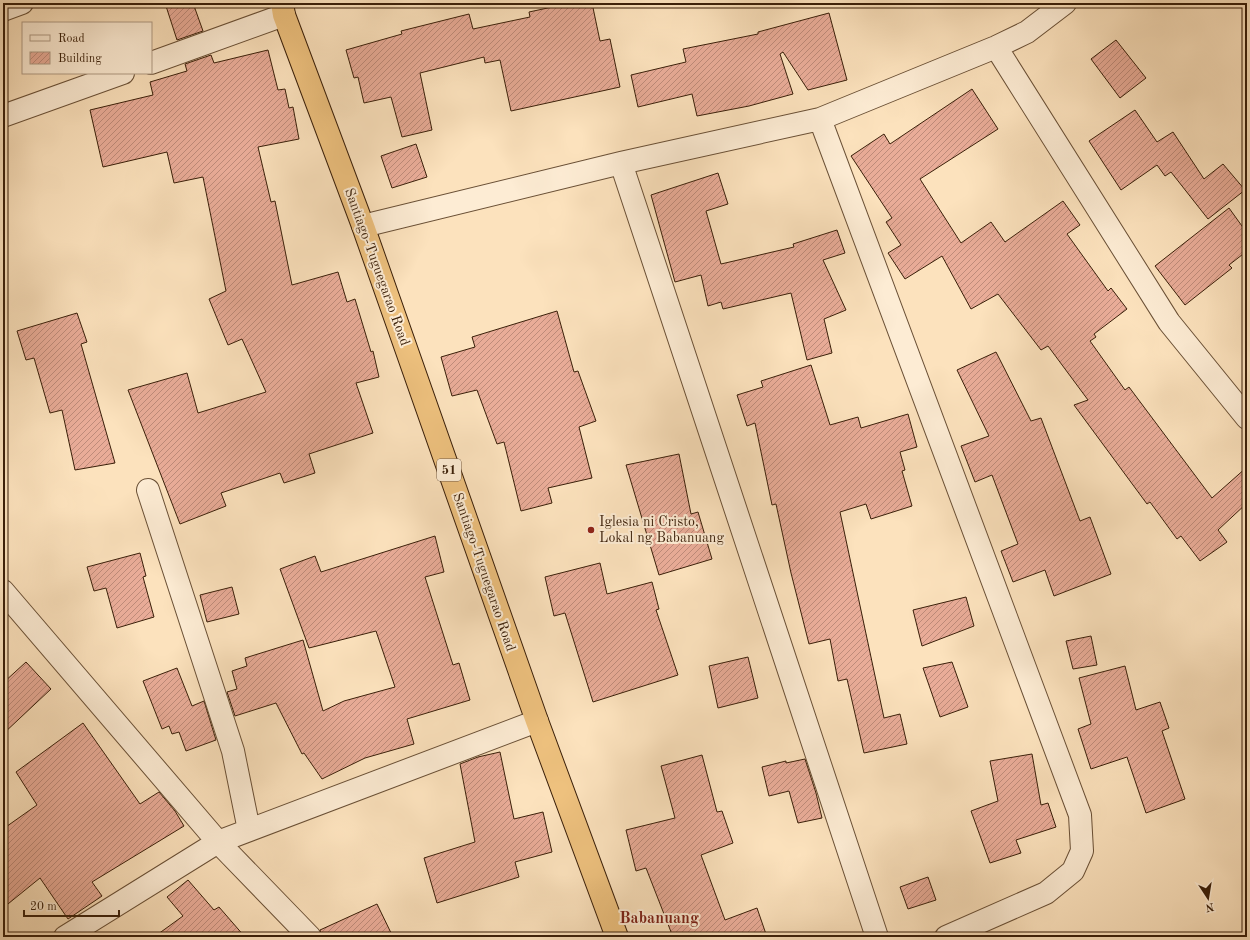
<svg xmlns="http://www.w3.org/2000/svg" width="1250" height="940" font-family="'Old Standard TT',serif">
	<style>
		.building { fill: url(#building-hatch); stroke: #3a1f09 }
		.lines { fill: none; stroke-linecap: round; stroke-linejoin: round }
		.minor-casing { stroke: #6a5036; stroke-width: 24 }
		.trunk-casing { stroke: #3a1f09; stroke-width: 24 }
		.minor { stroke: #fdecd4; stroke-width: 22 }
		.trunk { stroke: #eec17e; stroke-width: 22 }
		.poi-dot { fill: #8f2418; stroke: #fdecd4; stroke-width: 1.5 }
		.labels { text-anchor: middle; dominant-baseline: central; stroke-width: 4; stroke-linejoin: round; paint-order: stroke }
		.shield { fill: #fdecd4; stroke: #745c46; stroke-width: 1 }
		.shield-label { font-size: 13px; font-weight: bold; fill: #3a1f09 }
		.street-label { font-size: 14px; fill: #3a1f09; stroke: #fdecd4 }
		.poi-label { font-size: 14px; fill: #3a1f09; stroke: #fdecd4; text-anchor: start }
		.quarter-label { font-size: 16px; font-weight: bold; fill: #7a1f14; stroke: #fdecd4 }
	</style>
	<defs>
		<pattern id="building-hatch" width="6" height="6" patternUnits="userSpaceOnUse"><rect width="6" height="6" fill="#e9ac98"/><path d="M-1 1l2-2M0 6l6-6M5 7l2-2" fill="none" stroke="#be8b7a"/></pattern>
	</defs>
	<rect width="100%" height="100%" fill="#fce2bd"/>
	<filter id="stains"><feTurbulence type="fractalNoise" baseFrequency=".005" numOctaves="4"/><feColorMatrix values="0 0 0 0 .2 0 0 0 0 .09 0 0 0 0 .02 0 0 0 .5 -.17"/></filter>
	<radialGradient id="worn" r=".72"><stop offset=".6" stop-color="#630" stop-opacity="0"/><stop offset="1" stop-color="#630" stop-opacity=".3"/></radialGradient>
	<path class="building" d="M165,3H193L203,31L177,40Z
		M571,3H592L600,41L610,39L620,87L511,111L500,60L485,63L484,57L420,73L432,130L402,137L391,97L364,103L358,77L354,78L346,50L402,34L401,31L469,14L473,29L530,17L529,12Z
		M829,13L847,80L808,90L783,52L780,54L793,94L749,106L697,116L692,94L638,107L631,75L686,62L683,49L758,34V32Z
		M1116,40L1146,78L1120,98L1091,59Z
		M268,50L278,90L285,89L289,108L293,107L299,139L258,147L271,202L275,201L292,285L338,272L347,302L355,299L371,352L373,351L379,377L356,383L373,433L309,454L315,473L284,483L280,473L221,493L226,506L180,524L128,390L187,373L198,413L266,392L242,339L228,345L209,299L226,291L203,177L174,183L167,152L103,167L90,110L153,95L150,82L187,71L185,64L211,55L214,63Z
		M972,89L998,129L920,179L961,243L991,222L1005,242L1063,201L1080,225L1067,234L1108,291L1111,288L1127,309L1094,334L1096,337L1090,341L1125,390L1129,387L1212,498L1247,467V503L1218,530L1227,542L1200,561L1181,536L1177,539L1150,502L1147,504L1074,405L1088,400L1048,346L1041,350L998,294L971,309L942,256L905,279L888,253L901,245L886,222L892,218L851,156L884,134L890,144Z
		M1135,110L1157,142L1173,132L1204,179L1223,164L1245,190L1208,219L1171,172L1165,176L1157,165L1121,190L1089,141Z
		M416,144L427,177L392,188L381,156Z
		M718,173L728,204L706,211L721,264L794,247L793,244L837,230L845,253L823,260L846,310L824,319L832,353L807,360L791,293L723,309L721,302L708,306L701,275L675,282L651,195Z
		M1229,208L1247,233V251L1229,265L1232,268L1185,305L1155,266Z
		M557,311L574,372L578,371L596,421L579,427L592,478L548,488L552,503L521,511L504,442L497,444L477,390L452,396L441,357L475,347L472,337Z
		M77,313L87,342L81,344L115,463L75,470L62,410L50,413L34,358L26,360L17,331Z
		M996,352L1031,421L1041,418L1080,521L1090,517L1111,574L1054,596L1045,570L1013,582L1001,551L1018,544L992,475L975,482L961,446L989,436L957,370Z
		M811,365L830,425L858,417L861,428L908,414L917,447L900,452L905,470L902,471L912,506L871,519L866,504L840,512L884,718L900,714L907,744L864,753L847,679L838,681L830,639L809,644L791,573L776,504L772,505L755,423L747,426L737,395L763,387L761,381Z
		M679,454L691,514L698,512L712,559L659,575L626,465Z
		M435,536L444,572L425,577L453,665L459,663L470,700L407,719L414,744L365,758L322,779L304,753L302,754L276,703L235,716L227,692L237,689L232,671L247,666L245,658L303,640L323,711L344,701L395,687L376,631L309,648L280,569L315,556L321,572Z
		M140,553L146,576L143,577L154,617L117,628L106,588L94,591L87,567Z
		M600,563L607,594L652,582L659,609L656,610L678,675L593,702L565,613L554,616L545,577Z
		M232,587L239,614L207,622L200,595Z
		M966,597L974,626L922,646L913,610Z
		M1091,636L1097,665L1073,669L1066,641Z
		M748,657L758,698L718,708L709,666Z
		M26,662L51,689L3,734V683Z
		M952,662L968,707L940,717L923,668Z
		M1125,666L1136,710L1160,702L1169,728L1162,731L1185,799L1146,813L1127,757L1091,769L1078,729L1091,724L1079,678Z
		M177,668L192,706L204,701L216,740L186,751L179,732L172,734L169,726L162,729L143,681Z
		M83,723L140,804L159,792L175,811L184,826L92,882L102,896L68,919L40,878L3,908V829L37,805L16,772Z
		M500,752L514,819L543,812L552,852L515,862L519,877L437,903L424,858L475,842L460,764L478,757Z
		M1032,754L1041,805L1048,803L1056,827L1016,840L1021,853L990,863L971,811L998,801L990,761Z
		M702,755L717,812L722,811L733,843L701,855L725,920L757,908L767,937H673L646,868L636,871L626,830L675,818L661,766Z
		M805,759L816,793L822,818L798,823L789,791L769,796L762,767L786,761V763Z
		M928,877L936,900L908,909L900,887Z
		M188,880L214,910L219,907L245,937H154L183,916L167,897Z
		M377,904L393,937H322L320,930Z"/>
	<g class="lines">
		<g class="minor-casing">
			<path id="minor" d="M3,10L22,3
				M996,47L1169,322L1247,418
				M151,63L284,15
				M3,116L123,73
				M820,119L1080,815L1082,851L1073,871L1046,893L946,937
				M621,163L877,937
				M363,226L621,163L820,119L996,47L1027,32L1065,3
				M148,490L233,751L249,830
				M3,591L218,842L310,937
				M65,937L218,842L537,721"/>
		</g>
		<g class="trunk-casing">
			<path id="trunk" d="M282,3L284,15L363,226L537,721L617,937"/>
		</g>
		<use href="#minor" class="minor"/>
		<use href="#trunk" class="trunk"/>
	</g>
	<circle class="poi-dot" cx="591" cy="530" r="4"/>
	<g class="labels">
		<rect class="shield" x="437" y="459" width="24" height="22" rx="3"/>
		<g class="shield-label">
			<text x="449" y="470">51</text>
		</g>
		<g class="street-label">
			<text transform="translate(377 267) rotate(70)">Santiago-Tuguegarao Road</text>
			<text transform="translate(484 572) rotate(71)">Santiago-Tuguegarao Road</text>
		</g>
		<g class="poi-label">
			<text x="599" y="522">Iglesia ni Cristo,<tspan x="599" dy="16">Lokal ng Babanuang</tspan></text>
		</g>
		<g class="quarter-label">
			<text x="659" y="919">Babanuang</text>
		</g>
	</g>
	<rect width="1250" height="940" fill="none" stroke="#fce2bd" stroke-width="16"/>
	<rect x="4" y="4" width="1242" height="932" fill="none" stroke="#3a1f09" stroke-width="2"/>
	<rect x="8" y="8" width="1234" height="924" fill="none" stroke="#3a1f09"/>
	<rect x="22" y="22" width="130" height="52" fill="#fdecd4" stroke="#af9a83"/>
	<rect x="30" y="35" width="20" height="6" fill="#fdecd4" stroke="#af9a83"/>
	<text x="58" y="42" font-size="12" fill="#3a1f09">Road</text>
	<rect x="30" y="52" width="20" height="12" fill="url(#building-hatch)" stroke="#af9a83"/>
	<text x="58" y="62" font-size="12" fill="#3a1f09">Building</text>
	<g transform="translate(1208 898) rotate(168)" stroke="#fdecd4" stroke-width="3" paint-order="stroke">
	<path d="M0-3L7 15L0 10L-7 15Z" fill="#3a1f09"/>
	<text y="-6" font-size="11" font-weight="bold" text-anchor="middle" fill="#3a1f09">N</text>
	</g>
	<path d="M24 910v6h95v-6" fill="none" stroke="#3a1f09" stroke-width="2"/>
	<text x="30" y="910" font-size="12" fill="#3a1f09" stroke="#fdecd4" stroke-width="3" paint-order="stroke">20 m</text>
	<rect width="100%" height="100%" filter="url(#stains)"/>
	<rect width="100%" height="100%" fill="url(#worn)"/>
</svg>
